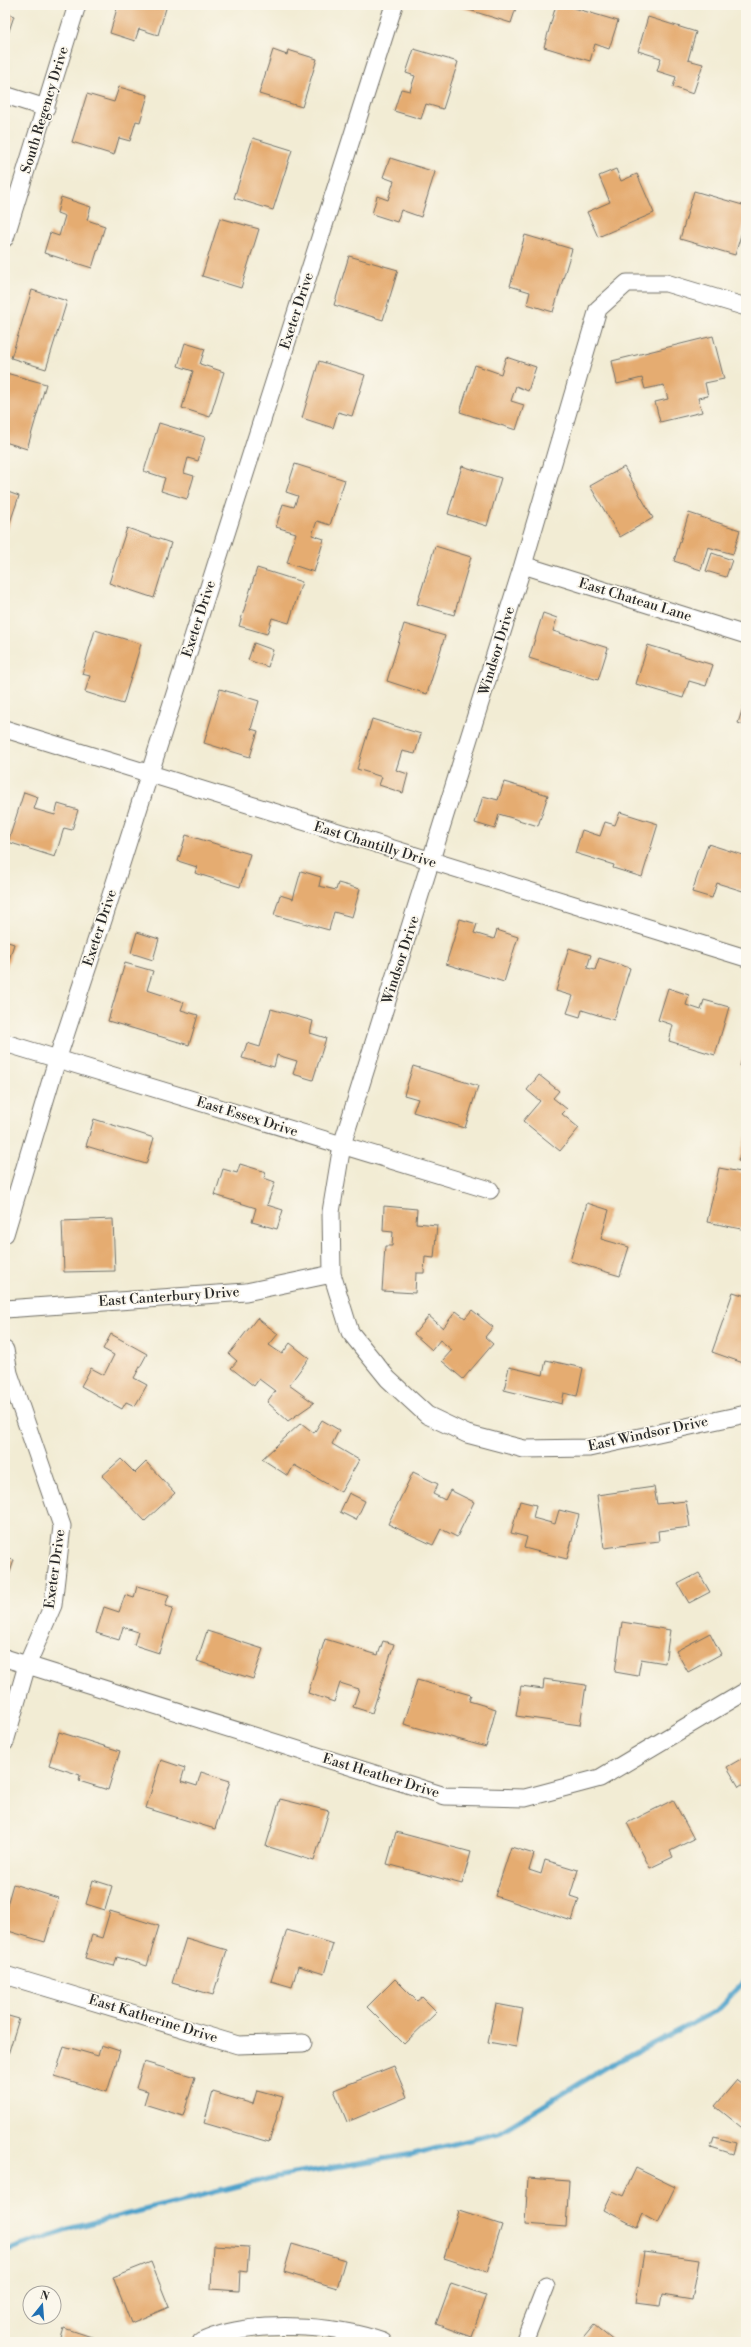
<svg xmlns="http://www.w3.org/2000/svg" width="751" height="2347" font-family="'Libre Bodoni',serif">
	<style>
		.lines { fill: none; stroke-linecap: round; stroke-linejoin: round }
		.stream { stroke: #50a3cb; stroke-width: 5 }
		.building { fill: #e5ac71 }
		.street-casing { stroke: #716f66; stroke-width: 19 }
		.street { stroke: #fff; stroke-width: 17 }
		.labels { text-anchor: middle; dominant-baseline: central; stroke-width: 3.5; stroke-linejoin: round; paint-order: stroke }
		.street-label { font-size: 14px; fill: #2b2b2b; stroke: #fbf7ec }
	</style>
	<rect width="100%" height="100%" fill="#fbf7ec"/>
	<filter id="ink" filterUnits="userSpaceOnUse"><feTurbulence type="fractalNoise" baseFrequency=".025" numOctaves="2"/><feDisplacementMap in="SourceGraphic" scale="8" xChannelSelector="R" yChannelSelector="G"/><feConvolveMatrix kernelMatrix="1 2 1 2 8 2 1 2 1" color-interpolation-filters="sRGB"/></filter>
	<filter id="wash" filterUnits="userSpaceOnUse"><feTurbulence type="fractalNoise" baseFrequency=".012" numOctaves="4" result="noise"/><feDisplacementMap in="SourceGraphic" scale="16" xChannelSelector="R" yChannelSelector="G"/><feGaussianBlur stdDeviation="0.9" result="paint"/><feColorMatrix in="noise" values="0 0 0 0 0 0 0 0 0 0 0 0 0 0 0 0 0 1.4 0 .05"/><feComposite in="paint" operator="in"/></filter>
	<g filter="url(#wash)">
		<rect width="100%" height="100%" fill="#f2ecd4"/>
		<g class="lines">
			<path class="stream" d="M5,2251L68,2229L275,2177L413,2154L498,2133L607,2067L716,2011L746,1980"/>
		</g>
		<g id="blocks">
			<path class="building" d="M118,5H167L158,35L139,29L135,41L110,33Z
				M453,5H517L511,23Z
				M556,5H564L618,21L609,49L595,44L590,61L544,47Z
				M5,13L14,16L5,43Z
				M648,17L696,32L688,60L703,64L693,94L673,87L676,77L657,71L661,58L638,51Z
				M414,49L458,62L443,109L426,104L421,119L394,111L401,89L410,91L415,76L406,73Z
				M273,50L287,55L288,50L317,59L302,107L259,94Z
				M119,87L148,95L140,122L136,121L130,141L119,138L114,155L72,142L87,94L114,102Z
				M253,138L292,150L273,210L234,198Z
				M390,158L435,172L421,217L401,210L397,222L372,214L377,196L388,200L394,181L383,177Z
				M616,169L621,181L637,174L654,213L598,237L587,212L610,202L599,176Z
				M694,191L746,206V218L735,255L680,239Z
				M61,197L91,207L87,220L105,226L92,268L44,253L50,233L59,236L65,216L57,213Z
				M220,218L259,229L241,288L202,276Z
				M525,235L572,249L553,312L527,304L530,292L510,286Z
				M349,256L398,270L383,320L334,305Z
				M32,290L67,301L46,369L11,358Z
				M713,336L724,379L705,383L708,396L698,398L702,412L660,422L655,402L668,399L664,385L645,389L642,378L617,384L612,361Z
				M185,343L205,349L200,364L224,372L210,417L182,408L193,371L178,366Z
				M506,357L536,367L528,391L516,386L511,401L524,405L516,430L460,412L475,365L501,374Z
				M319,361L365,375L352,416L338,412L333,428L302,418Z
				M6,373L46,384L27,449L5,442Z
				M159,423L205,437L198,461L188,458L184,473L194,476L187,499L161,491L165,478L144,471Z
				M295,464L345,480L330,525L317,521L312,535L324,539L314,572L287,563L296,533L276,527L283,504L294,507L298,496L286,492Z
				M462,466L501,478L487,526L448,514Z
				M624,467L653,518L620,537L590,486Z
				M5,491L19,496L5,537Z
				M689,513L740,530L733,554L708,547L701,570L674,561Z
				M127,528L171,543L154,598L109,583Z
				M435,546L471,557L454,615L417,604Z
				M712,553L732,560L726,577L706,571Z
				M257,568L302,582L289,623L272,618L267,634L239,626Z
				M543,613L557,618L553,631L608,648L598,680L529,658Z
				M404,624L445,636L427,694L387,681Z
				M95,630L141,644L123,704L85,692L90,676L82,674Z
				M254,643L273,650L268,667L248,660Z
				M648,645L713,665L706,686L689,681L683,698L636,684Z
				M220,689L259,701L251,729L258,731L250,757L204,743Z
				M746,698V726L738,723Z
				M372,719L421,734L415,754L402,751L396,770L408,774L403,793L379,785L382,777L357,769Z
				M504,782L548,795L538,826L499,814L495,829L475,823L483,796L498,800Z
				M24,792L38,797L34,809L55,815L58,804L78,810L72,830L64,828L55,857L8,842Z
				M620,812L658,824L642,877L613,868L614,865L575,853L582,830L600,836L605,822L615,825Z
				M186,835L250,854L240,887L195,873L197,867L178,861Z
				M708,844L746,856V892L717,883L712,898L692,892Z
				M301,871L321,877L319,886L336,890L338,883L360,889L352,917L334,912L329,930L274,915L280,895L293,899Z
				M460,919L477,924L474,933L494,939L497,930L518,937L504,982L446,964Z
				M137,932L159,939L153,960L131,953Z
				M5,941L14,944L5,973Z
				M569,948L591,955L587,968L595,970L599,958L630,968L614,1020L582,1010L580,1017L567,1013L573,996L556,991Z
				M125,963L153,971L147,990L184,1002L181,1010L198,1015L189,1045L108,1021Z
				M668,988L689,995L686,1005L701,1010L704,1000L729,1007L715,1055L669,1041L673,1025L658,1020Z
				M271,1009L313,1021L310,1033L326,1038L313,1080L293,1074L297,1061L277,1055L274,1067L242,1058L247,1043L260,1047Z
				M746,1046V1068L740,1066Z
				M413,1066L478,1086L465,1128L413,1112L418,1099L404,1095Z
				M539,1075L559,1091L553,1098L567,1109L562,1114L579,1128L560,1151L523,1121L540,1101L527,1090Z
				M94,1119L154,1138L146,1164L86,1146Z
				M746,1136V1163L738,1161Z
				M240,1164L266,1172L264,1178L275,1182L267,1205L283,1210L277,1229L252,1222L256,1208L215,1195L223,1169L237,1173Z
				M719,1168L746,1173V1230L707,1222Z
				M587,1203L609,1210L601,1239L629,1247L620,1276L570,1261Z
				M384,1206L417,1209L416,1223L437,1225L434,1258L425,1257L424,1273H416L415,1293L382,1291L385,1246H392L393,1232L383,1231Z
				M113,1219L115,1271L64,1272L62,1221Z
				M733,1292L746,1296V1364L712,1352Z
				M472,1310L493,1327L485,1337L493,1344L463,1379L442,1361L452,1350L440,1340L432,1350L414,1334L429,1316L443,1328L456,1311L465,1318Z
				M257,1318L278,1334L269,1345L282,1354L290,1343L309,1358L289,1385L314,1403L288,1421L267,1402L275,1391L259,1379L254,1386L231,1368L237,1361L229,1354Z
				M111,1334L147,1354L134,1378L147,1385L135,1406L126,1402L122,1409L81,1386L91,1368L104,1375L114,1355L103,1349Z
				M546,1360L583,1368L577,1396L564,1393L562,1404L504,1390L509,1367L543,1375Z
				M322,1420L339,1430L332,1444L359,1460L341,1492L294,1465L288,1476L262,1459L301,1423L314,1433Z
				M121,1459L135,1473L146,1462L175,1493L145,1521L102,1476Z
				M413,1472L438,1484L433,1494L445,1500L450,1490L474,1502L457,1537L441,1529L433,1545L388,1524Z
				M654,1487L657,1504L686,1501L690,1527L658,1531L659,1541L604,1548L597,1495Z
				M349,1493L365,1501L356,1520L340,1512Z
				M520,1501L536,1505L533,1518L555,1524L559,1510L579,1515L567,1559L524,1548L527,1537L511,1533Z
				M5,1558L14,1560L5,1588Z
				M699,1573L710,1592L689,1603L678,1584Z
				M137,1586L169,1595L165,1606L173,1608L159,1653L134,1645L138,1632L123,1627L119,1640L96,1633L104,1607L119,1612L125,1595L134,1598Z
				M622,1622L670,1630L665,1663L641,1659L638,1676L615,1672Z
				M207,1631L263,1649L253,1679L197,1661Z
				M710,1633L721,1654L688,1672L676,1651Z
				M325,1639L378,1655L383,1641L394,1644L372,1713L353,1707L359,1689L340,1683L334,1702L308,1693Z
				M544,1679L586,1685L580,1725L516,1716L521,1686L543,1689Z
				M417,1680L471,1695L469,1701L496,1709L486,1747L404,1724Z
				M59,1732L120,1751L108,1790L79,1781L80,1775L49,1765Z
				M746,1756V1782L739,1787L727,1767Z
				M161,1760L185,1768L181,1781L197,1786L201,1772L230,1781L215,1829L146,1808Z
				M280,1799L329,1811L314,1861L266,1846Z
				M673,1800L694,1839L670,1851L673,1857L650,1868L627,1823Z
				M396,1832L471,1852L462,1884L387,1864Z
				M511,1847L534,1854L529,1870L541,1874L545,1860L578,1870L570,1896L579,1899L572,1921L495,1896Z
				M93,1880L112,1886L105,1910L86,1904Z
				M13,1884L58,1898L45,1942L5,1930V1912Z
				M110,1911L159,1926L147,1966L117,1957L114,1966L85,1958L92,1935L102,1938Z
				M287,1930L333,1944L324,1974L298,1966L292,1987L271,1981Z
				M186,1938L227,1950L213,1995L172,1983Z
				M395,1979L417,2001L422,1997L437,2012L404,2044L367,2007Z
				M496,2004L523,2009L516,2047L488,2042Z
				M5,2015L19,2019L5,2064Z
				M101,2045L120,2051L107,2092L55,2076L64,2046L98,2056Z
				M144,2062L195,2077L183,2116L144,2104L148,2091L136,2088Z
				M394,2066L407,2097L347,2122L334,2090Z
				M737,2080L746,2087V2131L715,2106Z
				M257,2090L283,2097L269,2142L204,2123L213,2092L253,2104Z
				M714,2137L736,2143L733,2154L711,2147Z
				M636,2168L675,2187L658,2222L643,2214L637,2227L604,2210L613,2191L623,2196Z
				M528,2178L569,2181L566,2227L525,2224Z
				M459,2211L502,2225L487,2272L444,2258Z
				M292,2244L345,2260L337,2288L284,2272Z
				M213,2245L249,2247L247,2272L240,2271L239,2291L211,2289Z
				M644,2252L699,2260L692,2300L662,2295L660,2306L636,2303Z
				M151,2262L169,2307L131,2323L113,2277Z
				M451,2283L486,2295L471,2337L436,2324Z
				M594,2325L615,2342H580Z
				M64,2328L107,2342H60Z"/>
		</g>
	</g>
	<g filter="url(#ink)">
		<use href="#blocks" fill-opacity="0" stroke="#716f66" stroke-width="1"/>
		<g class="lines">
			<g class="street-casing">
				<path id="street" d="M5,95L46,108
					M5,238L77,5
					M746,307L666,283H627L598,309L523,565L342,1145L331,1212L332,1274L350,1332L388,1379L427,1415L467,1434L524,1449L589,1448L746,1414
					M523,565L746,635
					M5,729L746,958
					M5,1043L490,1190
					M5,1234L57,1060L105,914L394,5
					M5,1309L246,1292L332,1274
					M5,1350L9,1373L62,1526L53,1605L27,1665L5,1742
					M5,1658L445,1796L525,1798L600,1778L746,1691
					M5,1975L238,2045L303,2043
					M201,2342C248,2319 335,2324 383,2342
					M524,2342L546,2286"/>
			</g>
			<use href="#street" class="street"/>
		</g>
	</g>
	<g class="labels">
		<g class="street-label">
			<text transform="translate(45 110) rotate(-73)">South Regency Drive</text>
			<text transform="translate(297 311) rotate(-72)">Exeter Drive</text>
			<text transform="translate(635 600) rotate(17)">East Chateau Lane</text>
			<text transform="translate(199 619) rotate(-72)">Exeter Drive</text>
			<text transform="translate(497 651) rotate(-73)">Windsor Drive</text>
			<text transform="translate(375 845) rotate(17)">East Chantilly Drive</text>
			<text transform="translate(100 928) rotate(-72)">Exeter Drive</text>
			<text transform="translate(401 960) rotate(-72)">Windsor Drive</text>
			<text transform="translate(247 1117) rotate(17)">East Essex Drive</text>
			<text transform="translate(169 1297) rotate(-4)">East Canterbury Drive</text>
			<text transform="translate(648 1434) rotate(-12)">East Windsor Drive</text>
			<text transform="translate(55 1569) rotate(-82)">Exeter Drive</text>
			<text transform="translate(381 1776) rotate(17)">East Heather Drive</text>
			<text transform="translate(153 2019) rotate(17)">East Katherine Drive</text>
		</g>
	</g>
	<rect width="751" height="2347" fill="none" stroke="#fbf7ec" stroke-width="20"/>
	<g transform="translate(42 2305) rotate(17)"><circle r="19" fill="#fbf7ec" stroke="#a8a59f"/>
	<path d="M0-3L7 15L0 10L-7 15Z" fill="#1f6fb2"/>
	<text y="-6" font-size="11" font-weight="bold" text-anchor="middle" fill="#2b2b2b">N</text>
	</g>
</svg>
